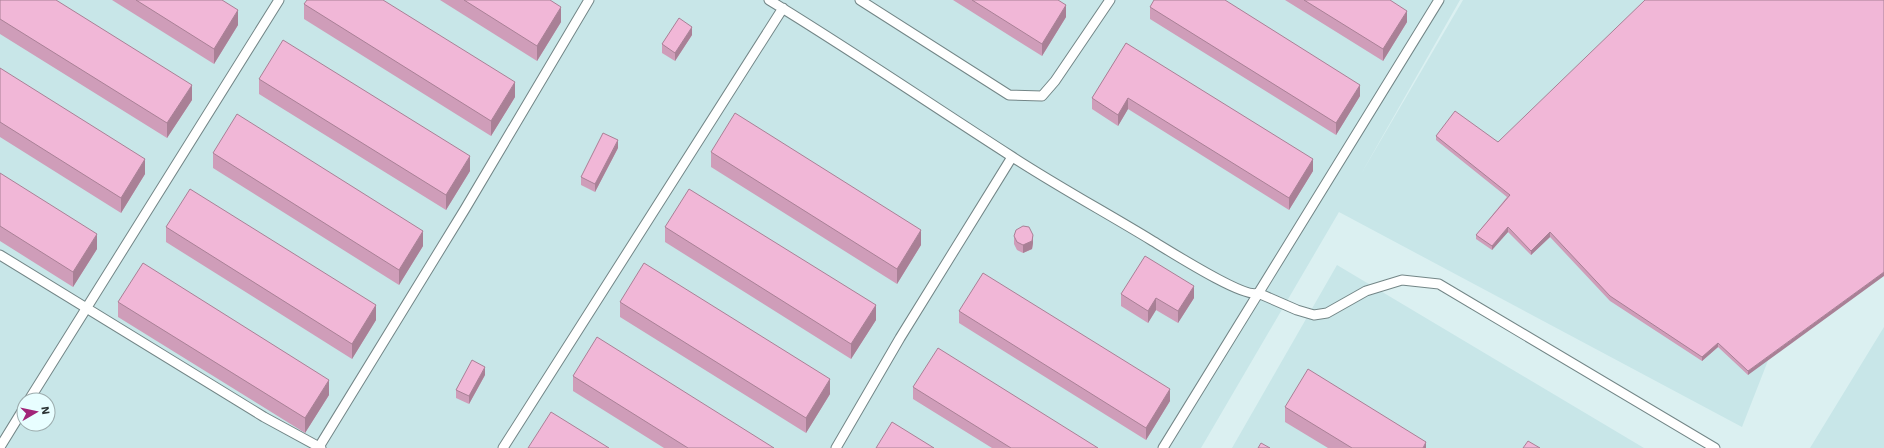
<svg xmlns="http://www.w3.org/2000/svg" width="1884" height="448" font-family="'Work Sans',sans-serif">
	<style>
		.built { fill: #c8e6e8; fill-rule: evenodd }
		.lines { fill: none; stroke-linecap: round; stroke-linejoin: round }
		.service-casing { stroke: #738687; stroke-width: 11 }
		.service { stroke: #fff; stroke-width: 9 }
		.wall { fill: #cf9db9 }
		.shaded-wall { fill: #a98096 }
		.building { fill: #f1b7d7; stroke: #a98096 }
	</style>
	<rect width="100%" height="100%" fill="#dbf0f1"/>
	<path class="built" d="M0,0H1460L1361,174L1463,0H1884L1769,358L1742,427L1339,212L1201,448H0ZM24,400H48V424H24Z
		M1337,265L1644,448H1232Z
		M1884,327V448H1810Z"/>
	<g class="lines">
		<g class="service-casing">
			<path id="service" d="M769,0C851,50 930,104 1011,156C1057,186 1105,212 1151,240C1168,250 1244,299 1258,293L1297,310L1314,315L1327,313L1366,291L1402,280L1439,284L1715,448
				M860,0L1009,95L1042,96L1055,81L1110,0
				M0,255L264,417L321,448
				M29,400L279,0
				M0,447L24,408
				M319,447L465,209L589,0
				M503,448L783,8
				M836,448L900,338L1012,157
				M1163,448L1439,0"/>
		</g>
		<use href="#service" class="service"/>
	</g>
	<path class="wall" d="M0,0L192,100L167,138L0,34Z
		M112,0H222L238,25L214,64Z
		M440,0H550L561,22L537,61Z
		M953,0H1058L1066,17L1042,56Z
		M1285,0H1390L1407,22L1383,61Z
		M1884,0L1748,375L1718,347L1702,361L1610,301L1550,237L1531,255L1508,232L1492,250L1476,239V235L1507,197L1436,140V136L1498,142Z
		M304,4L515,97L491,136L304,19Z
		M1150,7L1360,96L1336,135L1150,19Z
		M692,35L675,61L662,53V44Z
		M1126,43L1313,171L1289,210L1128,109L1118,126L1092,109V98Z
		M0,68L145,174L121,213L0,137Z
		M259,79L470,171L446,210L259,94Z
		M618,148L595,192L581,185V177Z
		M711,152L921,245L897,284L711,167Z
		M213,153L423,246L399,285L213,168Z
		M0,173L97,249L73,287L0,241Z
		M166,227L376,320L352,359L166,242Z
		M665,227L876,320L851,359L665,242Z
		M1014,236L1033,243L1032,249L1023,253L1017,250L1014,244Z
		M1121,294L1194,298L1178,323L1156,310L1148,323L1121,306Z
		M118,302L329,395L305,433L118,317Z
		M620,302L830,394L806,433L620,317Z
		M959,311L1170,401L1146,440L959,323Z
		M485,375L469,404L456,398V390Z
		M573,376L774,448H664L573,391Z
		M913,387L1098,448H992L913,399Z
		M1285,407L1426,448H1328L1285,422Z"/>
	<path class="shaded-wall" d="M1066,5V17L1042,56V44Z
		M561,7V22L537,61V46Z
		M238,10V25L214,64V49Z
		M1407,11V22L1383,61V49Z
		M692,27V35L675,61V53Z
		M515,82V97L491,136V121Z
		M192,85V100L167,138V123Z
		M1360,85V96L1336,135V123Z
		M1128,98V109L1118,126V115Z
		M618,140V148L595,192V184Z
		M470,156V171L446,210V195Z
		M145,159V174L121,213V198Z
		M1313,159V171L1289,210V198Z
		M1508,227V232L1492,250V246Z
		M921,230V245L897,284V269Z
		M423,231V246L399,285V270Z
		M1550,232V237L1531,255V251Z
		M97,234V249L73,287V272Z
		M1033,235V243L1032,249L1023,253V245Z
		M1884,272V276L1748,375V371Z
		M1194,286V298L1178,323V311Z
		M1156,298V310L1148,323V311Z
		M376,305V320L352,359V344Z
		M876,305V320L851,359V344Z
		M1718,343V347L1702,361V357Z
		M485,367V375L469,404V396Z
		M830,379V394L806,433V418Z
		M329,380V395L305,433V418Z
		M1170,389V401L1146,440V428Z
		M1426,442V448H1423Z"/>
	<path class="building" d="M0,0H56L192,85L167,123L0,19Z
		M136,0H222L238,10L214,49Z
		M307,0H383L515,82L491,121L304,4Z
		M464,0H550L561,7L537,46Z
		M972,0H1058L1066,5L1042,44Z
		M1154,0H1225L1360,85L1336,123L1150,7Z
		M1304,0H1390L1407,11L1383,49Z
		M1645,0H1884V272L1748,371L1718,343L1702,357L1610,296L1550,232L1531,251L1508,227L1492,246L1476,235L1510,195L1436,136L1455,111L1498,142Z
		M679,18L692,27L675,53L662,44Z
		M283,40L470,156L446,195L259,79Z
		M1126,43L1313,159L1289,198L1128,98L1118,115L1092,98Z
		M0,68L145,159L121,198L0,122Z
		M735,113L921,230L897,269L711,152Z
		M237,114L423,231L399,270L213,153Z
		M603,133L618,140L595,184L581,177Z
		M0,173L97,234L73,272L0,226Z
		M190,189L376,305L352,344L166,227Z
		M689,189L876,305L851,344L665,227Z
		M1023,226L1029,227L1033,235L1032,241L1023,245L1017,242L1014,236L1016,230Z
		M1145,256L1194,286L1178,311L1156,298L1148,311L1121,294Z
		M143,263L329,380L305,418L118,302Z
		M644,263L830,379L806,418L620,302Z
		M983,273L1170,389L1146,428L959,311Z
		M597,337L774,448H688L573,376Z
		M938,348L1098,448H1011L913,387Z
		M472,360L485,367L469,396L456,390Z
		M1308,369L1426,442L1423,448H1352L1285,407Z
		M551,412L609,448H528Z
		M892,422L934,448H876Z
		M1528,441L1540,448H1523Z
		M1261,443L1270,448H1258Z"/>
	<g transform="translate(36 412) rotate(81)"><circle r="19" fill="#e8feff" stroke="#9cacad"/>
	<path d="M0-3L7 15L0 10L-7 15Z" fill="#a12478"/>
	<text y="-6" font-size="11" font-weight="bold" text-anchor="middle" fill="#2a3233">N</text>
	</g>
</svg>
